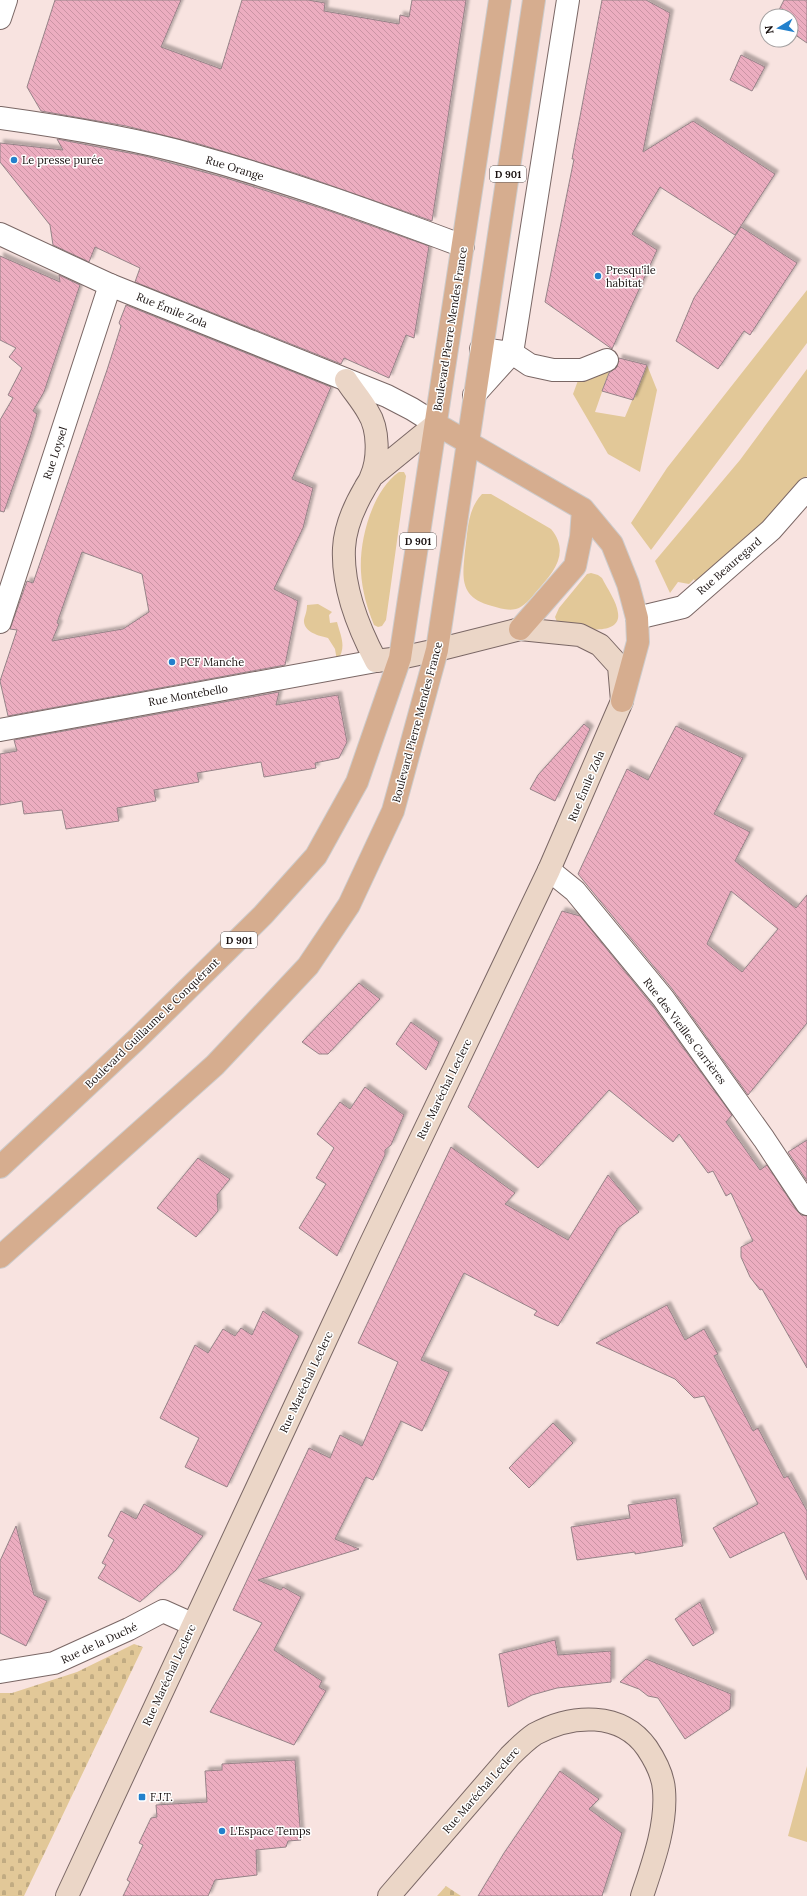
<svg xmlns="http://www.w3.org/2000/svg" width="807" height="1896" font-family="Lora,serif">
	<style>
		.grass { fill: #e2c898 }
		.cemetery { fill: url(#cemetery-stones) }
		.building { fill: url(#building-back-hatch); stroke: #968388; fill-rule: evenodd; filter: url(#shadow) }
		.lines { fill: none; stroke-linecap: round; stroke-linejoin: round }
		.minor-casing { stroke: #7a6765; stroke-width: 24 }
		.tertiary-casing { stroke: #7a6765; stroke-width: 24 }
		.secondary-casing { stroke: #7a6765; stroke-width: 24 }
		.primary-casing { stroke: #cdcbcb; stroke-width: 24 }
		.minor { stroke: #fff; stroke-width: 22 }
		.tertiary { stroke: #fff; stroke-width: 22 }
		.secondary { stroke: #ebd6c7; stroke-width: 22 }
		.primary { stroke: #d6ad8f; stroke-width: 22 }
		.poi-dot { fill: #2280cc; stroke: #fff; stroke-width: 1.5 }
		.labels { text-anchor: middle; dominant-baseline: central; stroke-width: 3; stroke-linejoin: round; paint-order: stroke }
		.shield { fill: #fff; stroke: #5f5958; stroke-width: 1 }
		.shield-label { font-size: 10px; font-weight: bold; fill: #1a1211 }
		.poi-label { font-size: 11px; fill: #1a1211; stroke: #fff; text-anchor: start }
		.street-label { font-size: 11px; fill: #1a1211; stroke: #fff }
	</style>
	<defs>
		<pattern id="cemetery-stones" width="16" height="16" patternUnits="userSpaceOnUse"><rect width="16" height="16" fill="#e2c898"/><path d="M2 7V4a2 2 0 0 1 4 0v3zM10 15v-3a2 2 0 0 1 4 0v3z" fill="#c1ab82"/></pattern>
		<pattern id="building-back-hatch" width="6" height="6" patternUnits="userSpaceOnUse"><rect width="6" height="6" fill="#ecadc0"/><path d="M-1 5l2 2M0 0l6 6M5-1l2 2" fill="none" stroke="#ca94a4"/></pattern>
		<filter id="shadow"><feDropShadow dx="3.5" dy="-3.5" stdDeviation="1" flood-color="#0004"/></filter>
	</defs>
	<rect width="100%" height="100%" fill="#f8e3e0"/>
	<path class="grass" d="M807,290V343L651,550L631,523L667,468Z
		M647,365L657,390L640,472L608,454L573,394L580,375L610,369L595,412L625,417Z
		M807,369V476L767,521L698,587L694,579L689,584L678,582L670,593L655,561L740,460Z
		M399,472H404L406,476L386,620L382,626L378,627L374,625C367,608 362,590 361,572C359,540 372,491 399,472Z
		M482,494H491L551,529C571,553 553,573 536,592C531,598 524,607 516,609C507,611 500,608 492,606C460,597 462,580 465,551C468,531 467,510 482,494Z
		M591,573L598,575L602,578C607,588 617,602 618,613C622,639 570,628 557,622L555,617L559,608L587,574Z
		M318,604L332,612L329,615L330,623L337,622C341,637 347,647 337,661L335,649L328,638C319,636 303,632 304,620C305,615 307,612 307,605Z
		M807,1766V1842L788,1836Z"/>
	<path class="cemetery" d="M134,1644L143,1647L24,1896H0V1693H12L77,1672Z
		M446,1886L461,1896H437Z"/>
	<path class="building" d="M55,0H181L161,47L221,69L242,0H308L325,3L324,11L399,24L400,15L409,17L412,0H466L432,221L301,175L199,144L126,126L41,111L27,87Z
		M602,0H646L670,13L643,152L693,121L775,174L735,235L660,187L632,234L657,250L612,349L545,302L574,159H572Z
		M784,0H807V43L791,32V16H776Z
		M741,55L765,67L752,91L730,80Z
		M57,139L145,156L226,178L327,210L429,246L414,338L406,335L389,378L344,358L341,364L135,282L140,268L95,247L89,262L53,245L50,225L0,162V143L63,150Z
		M741,227L797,263L750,335L744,331L718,369L676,341L694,298Z
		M0,256L60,282L59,275L80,285L44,392L33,411L37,414L30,438L4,512L0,511V420L13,398L8,395L22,368L9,357L16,348L0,340Z
		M126,305L331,387L292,479L313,488L303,528L274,589L298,601L285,665L8,716L0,681L17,630L10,629L27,581L33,583L107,370L121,326L119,323ZM82,552L142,574L149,612L123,629L52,641L59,624L57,623Z
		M619,358L647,365L633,400L602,391L609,373L617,367Z
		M279,692L276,705L338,695L347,742L339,758L315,763L316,768L264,777L261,762L197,773L199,782L154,790L156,801L117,808L119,821L66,829L62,810L24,814L22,801L0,805V754L17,751L14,740Z
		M584,724L590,729L555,801L530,789L538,775Z
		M676,726L743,758L714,814L750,832L735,861L796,908L807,895V1023L748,1095L673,990L578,874L627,769L648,780ZM731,891L778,929L742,972L707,944Z
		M562,911L580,916L653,1006L732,1115L726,1122L760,1170L767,1165L797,1211L801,1215L807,1216V1368L762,1289L760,1290L750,1277L741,1257V1247L753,1241L731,1193L726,1196L713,1171L708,1173L679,1134L673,1142L609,1090L538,1168L468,1107Z
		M359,983L380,999L328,1054H319L302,1042Z
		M411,1022L439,1042L426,1070L396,1044Z
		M365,1087L404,1115L391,1145L385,1150V1155L337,1256L299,1228L326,1184L316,1178L334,1148L317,1134L340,1102L350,1109Z
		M807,1140V1181L788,1152Z
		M451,1147L515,1193L505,1204L568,1240L608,1175L639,1212L618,1228L558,1326L534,1315L537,1311L464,1273L421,1360L449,1372L422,1431L401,1421L373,1480L366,1477L335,1539L359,1549L258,1580L281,1590L283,1587L301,1597L274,1650L322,1681L319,1687L326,1691L294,1745L210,1712L262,1623L233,1610L309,1448L330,1458L340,1435L362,1446L398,1362L358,1343Z
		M198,1158L230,1179L217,1195L218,1211L196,1237L157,1208Z
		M667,1305L685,1340L704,1329L718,1354L714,1356L753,1431L758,1428L784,1478L788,1476L807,1511V1580L784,1532L730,1558L713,1528L758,1504L704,1396L694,1398L675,1379L596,1343Z
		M263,1311L299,1336L227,1487L185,1467L199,1438L160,1418L195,1345L208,1353L223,1329L235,1336L241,1328L252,1335Z
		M553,1423L573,1443L529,1488L509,1468Z
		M676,1498L683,1546L635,1554V1552L577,1560L571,1527L630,1518L628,1505Z
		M144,1504L203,1536L176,1570L140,1602L98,1578L106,1565L102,1563L114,1540L108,1536L121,1511L136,1519Z
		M16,1526L34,1595L47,1601L26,1646L0,1633V1561Z
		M700,1602L714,1633L693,1646L675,1619Z
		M555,1640L558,1655L611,1651V1682L557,1688L532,1695L508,1707L499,1654Z
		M646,1659L731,1694L730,1709L685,1739L658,1698L648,1696L639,1689L620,1682Z
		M295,1760L301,1840L288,1841L286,1847L256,1850L257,1875L215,1880L208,1896H123L130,1882L127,1880L143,1845L139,1843L151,1818L157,1817L156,1805L207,1802L205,1771L222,1770V1764Z
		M560,1771L599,1799L589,1809L622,1833L602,1896H478L504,1853Z"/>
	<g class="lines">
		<g class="minor-casing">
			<path id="minor" d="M0,18L6,0
				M0,118C66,127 132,138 196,156C287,181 375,213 463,246
				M481,349L512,353L530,365L553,370H582L607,360
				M474,395L512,353L568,0
				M637,618L683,607L771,530L807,489
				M0,622L110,285
				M0,730L376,661
				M549,870L575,891L663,998L764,1139L807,1204
				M0,1672L54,1663L129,1629L163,1611L192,1624"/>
		</g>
		<g class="tertiary-casing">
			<path id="tertiary" d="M0,234L110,285L387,396L412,409L436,424"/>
		</g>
		<g class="secondary-casing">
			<path id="secondary" d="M371,477L436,424
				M67,1896L368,1249L549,870L622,701L619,666L600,645L580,635L520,629L437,650L400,658L376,661C358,627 342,587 344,548C345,527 355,505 365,488C367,484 370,481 371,477C379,459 379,429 368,412C362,401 353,391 346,380
				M389,1896L510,1756C518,1748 526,1740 535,1734C572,1714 621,1711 647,1748C655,1760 663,1775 664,1790C667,1825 653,1863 642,1896"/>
		</g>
		<g class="primary-casing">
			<path id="primary" d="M436,424L583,509L612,544L628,584L637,618L638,642L622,701
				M520,629L575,566L581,537L583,509
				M0,1167L137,1039L263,915L316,856L357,782L400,658L500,0
				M0,1257L215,1065L308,966L349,905L393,811L437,650L534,0"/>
		</g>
		<use href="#minor" class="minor"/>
		<use href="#tertiary" class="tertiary"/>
		<use href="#secondary" class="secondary"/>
		<use href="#primary" class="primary"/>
	</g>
	<g class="poi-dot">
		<circle cx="14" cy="160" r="4"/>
		<circle cx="598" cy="276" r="4"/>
		<circle cx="172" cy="662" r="4"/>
		<rect x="138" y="1793" width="8" height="8" rx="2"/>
		<circle cx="222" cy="1831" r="4"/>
	</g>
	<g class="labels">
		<g class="shield">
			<rect x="490" y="166" width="36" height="16" rx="3"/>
			<rect x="400" y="533" width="36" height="16" rx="3"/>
			<rect x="221" y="932" width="36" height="16" rx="3"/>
		</g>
		<g class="shield-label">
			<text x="508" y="174">D 901</text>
			<text x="418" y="541">D 901</text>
			<text x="239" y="940">D 901</text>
		</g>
		<g class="poi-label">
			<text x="22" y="160">Le presse purée</text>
			<text x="606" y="270">Presqu'île<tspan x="606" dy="13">habitat</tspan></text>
			<text x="180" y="662">PCF Manche</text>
			<text x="150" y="1797">F.J.T.</text>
			<text x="230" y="1831">L'Espace Temps</text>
		</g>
		<g class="street-label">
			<text transform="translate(235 168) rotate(17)">Rue Orange</text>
			<text transform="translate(172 310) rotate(22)">Rue Émile Zola</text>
			<text transform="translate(450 329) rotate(-81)">Boulevard Pierre Mendes France</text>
			<text transform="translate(55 453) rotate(-72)">Rue Loysel</text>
			<text transform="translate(729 566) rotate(-41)">Rue Beauregard</text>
			<text transform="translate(188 695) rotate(-10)">Rue Montebello</text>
			<text transform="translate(417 722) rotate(-75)">Boulevard Pierre Mendes France</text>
			<text transform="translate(586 786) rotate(-67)">Rue Émile Zola</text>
			<text transform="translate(152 1023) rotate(-44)">Boulevard Guillaume le Conquérant</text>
			<text transform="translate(685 1031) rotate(53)">Rue des Vieilles Carrières</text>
			<text transform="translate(444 1089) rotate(-64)">Rue Maréchal Leclerc</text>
			<text transform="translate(306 1382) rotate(-65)">Rue Maréchal Leclerc</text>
			<text transform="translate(99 1643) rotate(-25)">Rue de la Duché</text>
			<text transform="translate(169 1675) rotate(-65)">Rue Maréchal Leclerc</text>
			<text transform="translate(481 1790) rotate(-49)">Rue Maréchal Leclerc</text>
		</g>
	</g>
	<g transform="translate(779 28) rotate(260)"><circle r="19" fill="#ffffff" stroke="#a3a0a0"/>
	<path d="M0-3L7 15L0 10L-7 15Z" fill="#2280cc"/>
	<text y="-6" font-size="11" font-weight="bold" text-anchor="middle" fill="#1a1211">N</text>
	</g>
</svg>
